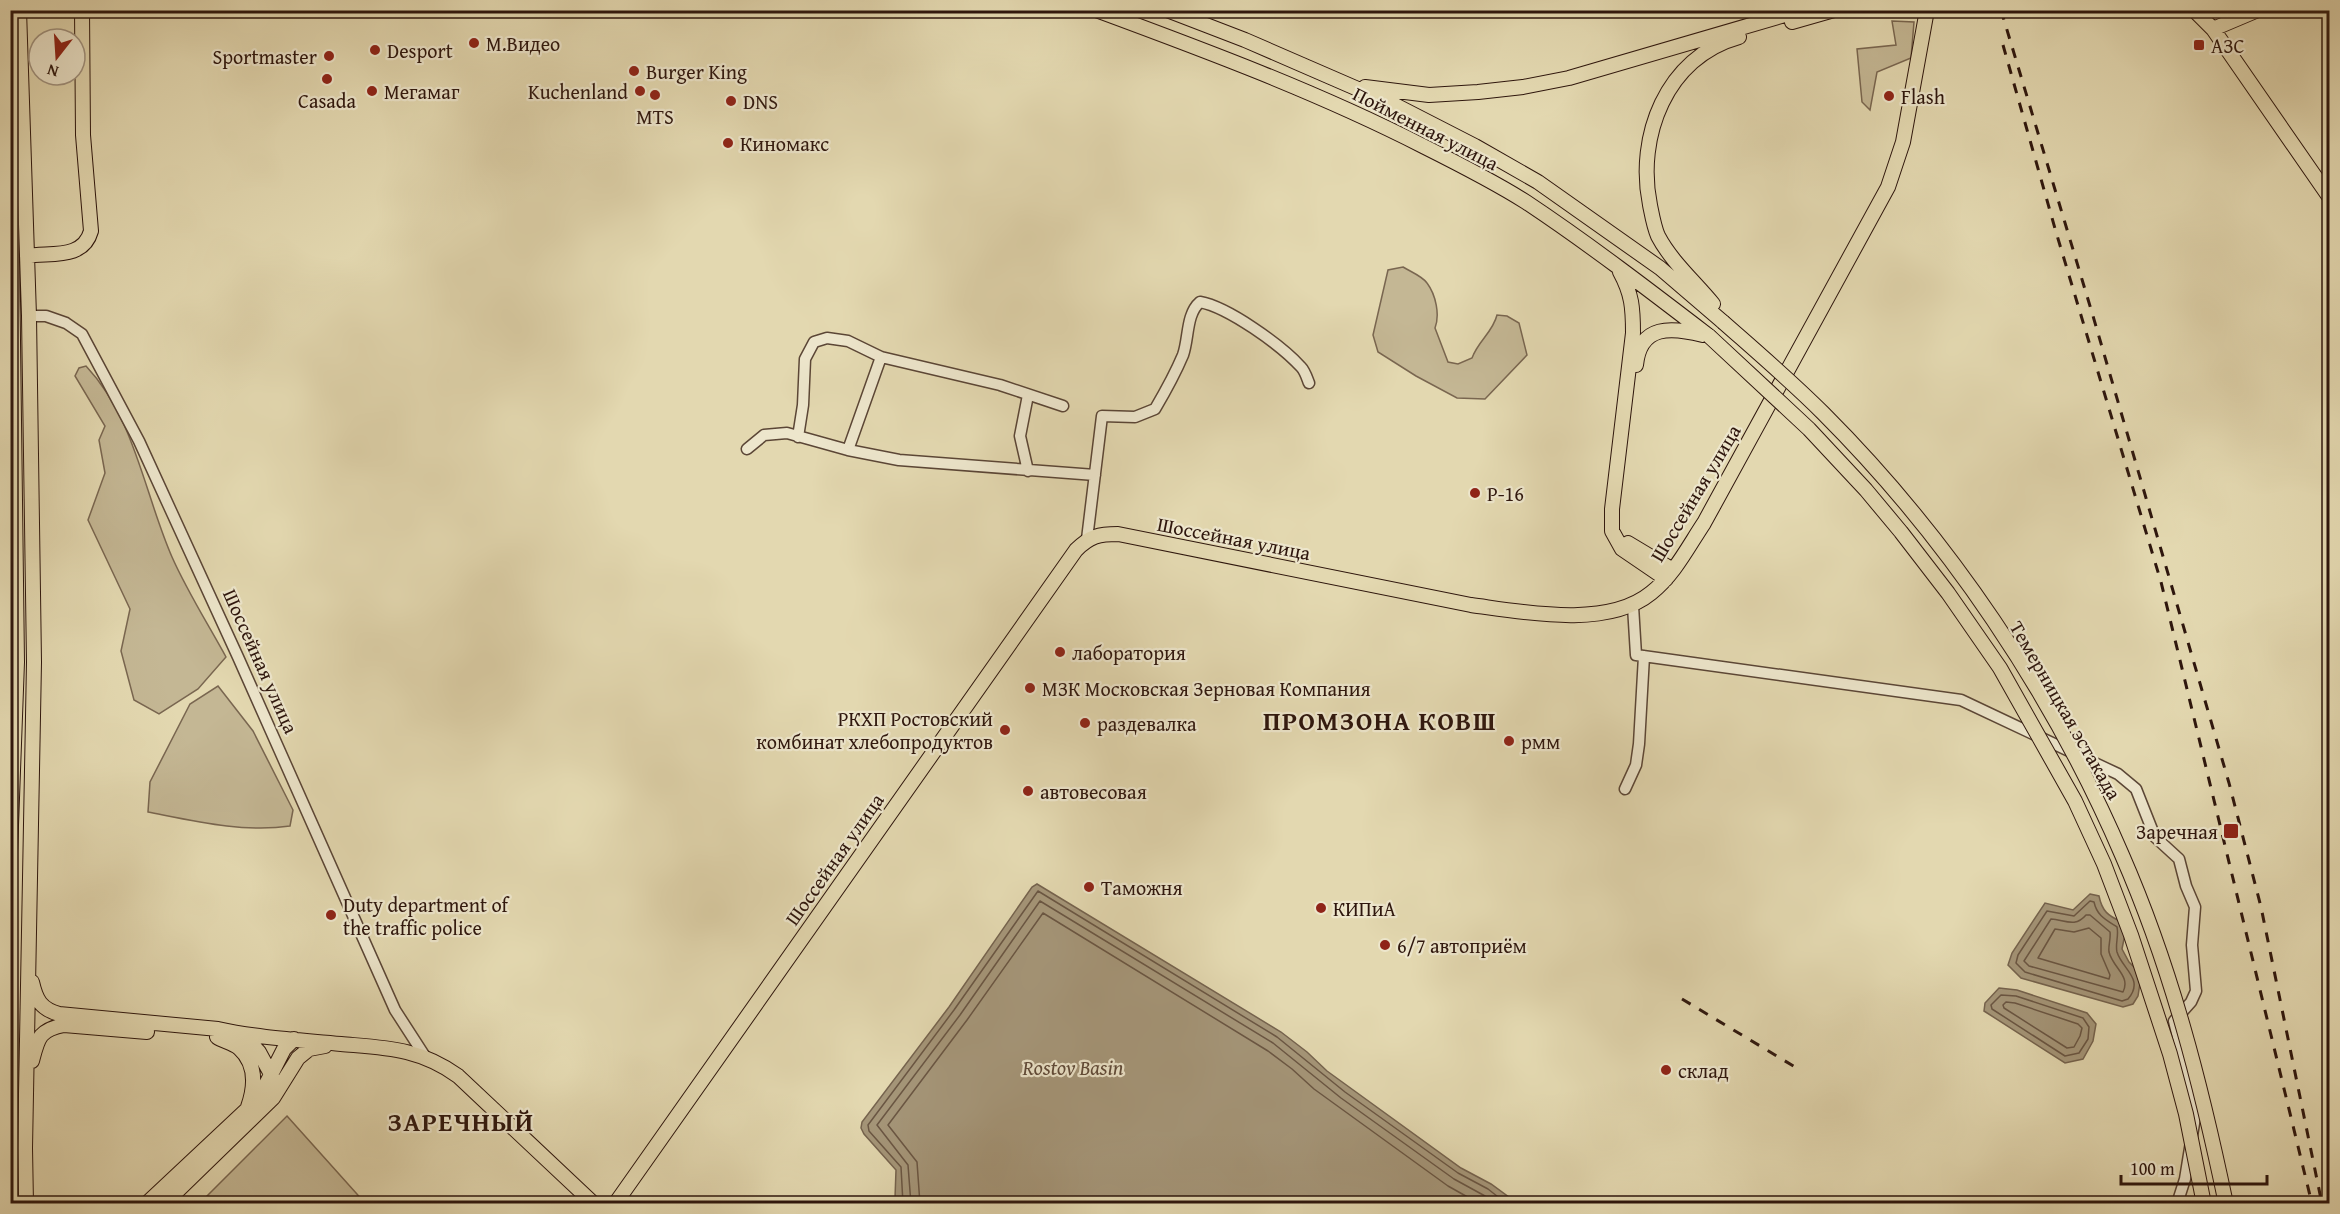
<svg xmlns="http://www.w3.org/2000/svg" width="2340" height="1214" font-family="'Gentium Book Plus',serif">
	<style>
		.green { fill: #c4b794; stroke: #796650; stroke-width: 1.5 }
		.water { fill: #a59679; stroke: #75634e; stroke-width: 1.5 }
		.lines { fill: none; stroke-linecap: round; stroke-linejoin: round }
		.shore { stroke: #6a5643; stroke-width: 1.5 }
		.minor-casing { stroke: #5b4636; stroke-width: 13 }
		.major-casing { stroke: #2e160d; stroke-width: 16 }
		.minor { stroke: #ede6cc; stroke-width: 10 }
		.major { stroke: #e3d8b0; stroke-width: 14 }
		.rail { stroke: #2e160d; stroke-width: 3; stroke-dasharray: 10 10; stroke-linecap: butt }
		.major-bridge-casing { stroke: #2e160d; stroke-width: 16; stroke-linecap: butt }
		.major-bridge { stroke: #e3d8b0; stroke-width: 14 }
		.poi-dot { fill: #8f2418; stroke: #ede6cc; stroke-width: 2 }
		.labels { text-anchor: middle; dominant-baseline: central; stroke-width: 4.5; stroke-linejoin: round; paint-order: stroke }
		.poi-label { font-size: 20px; fill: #2e160d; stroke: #ede6cc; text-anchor: start }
		.street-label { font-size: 20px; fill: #2e160d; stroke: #ede6cc }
		.water-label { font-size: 21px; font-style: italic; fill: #5e4938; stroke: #ede6cc }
		.district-label { font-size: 26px; font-weight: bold; letter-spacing: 1.5px; fill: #2e160d; stroke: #ede6cc }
	</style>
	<rect width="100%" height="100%" fill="#e3d8b0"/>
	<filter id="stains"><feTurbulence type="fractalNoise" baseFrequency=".00333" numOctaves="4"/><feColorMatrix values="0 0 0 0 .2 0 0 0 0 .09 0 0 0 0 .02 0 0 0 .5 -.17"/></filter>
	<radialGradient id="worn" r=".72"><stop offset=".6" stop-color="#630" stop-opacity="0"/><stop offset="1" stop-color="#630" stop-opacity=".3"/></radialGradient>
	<path class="green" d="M1892,21L1914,22L1911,58L1877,72L1870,110L1862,102L1857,49L1896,45Z
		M1403,267C1411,272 1422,276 1427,283C1436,295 1440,315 1435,328L1448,362L1458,364L1472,358C1478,341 1493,332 1497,315L1507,316L1519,323L1527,355L1485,399L1457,398L1416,376L1378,352L1373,335L1388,270Z
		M86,366C135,418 144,493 172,557C187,591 208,624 226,657L198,689L159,714L134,700L121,651L130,609L88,520L105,473L99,440L105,426L75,376L79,368Z
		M218,686L253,731L293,810L290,826C244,833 194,821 148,812L150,782L190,704Z
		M287,1116L365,1203H200Z"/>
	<path class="water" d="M1037,884L1281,1032L1307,1052L1327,1071L1461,1168L1491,1184L1517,1203L901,1204L895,1198L896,1170L864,1134L861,1128L862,1122L949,1007L1032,887Z
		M2090,894L2099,896C2102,911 2108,916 2122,922L2125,934L2122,949L2129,962L2137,970L2140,983L2138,996L2133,1004L2123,1007L2021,978L2008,965L2012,953L2045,903L2073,910Z
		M1999,988L2017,990L2087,1013L2096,1024L2093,1041L2083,1059L2065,1063L1984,1011L1985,1003Z"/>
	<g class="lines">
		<path class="shore" d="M2090,901L2094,902C2097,916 2106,920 2117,927C2119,936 2115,944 2117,952C2122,969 2145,979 2128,999L2122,1001L2025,972L2016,963L2018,955L2047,911L2074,916Z
			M2086,915H2090L2110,932C2111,939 2108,946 2109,952C2113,968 2131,976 2123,992L2029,966L2024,961L2051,919C2065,920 2075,928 2086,915Z
			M2089,928L2101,938V954L2110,975L2109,979L2038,958L2055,929L2074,932Z
			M2001,995L2016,996L2083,1018L2089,1027L2088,1039L2079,1053L2065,1056L1992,1009L1991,1005Z
			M2006,1002L2015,1003L2078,1024L2082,1028L2080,1036L2074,1047L2067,1048L2004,1008L2003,1005Z
			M903,1204L901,1167L869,1131L868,1125L954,1010L1038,891L1277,1037L1345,1092L1458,1173L1488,1189L1507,1204
			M911,1204L908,1165L877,1125L960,1015L1040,901L1273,1043L1341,1098L1454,1179L1485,1196L1495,1204
			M920,1204L917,1162L888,1125L967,1020L1043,913L1268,1051L1292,1069L1314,1089L1448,1186L1480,1204"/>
		<g class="minor-casing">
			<path id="minor" d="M29,316H46L66,323L82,334L139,441L238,657L395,1010L426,1058
				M798,437L803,405L805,359L814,342L827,338L848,341L881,357L1000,385L1063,406
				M747,449L764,435L787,433L848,450L899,460L1095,475
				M848,450L881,357
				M1028,471L1020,436L1028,395
				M1087,539L1102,416L1135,417L1155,409C1165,392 1175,374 1183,355C1189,338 1186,314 1200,302C1228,307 1281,345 1301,367C1305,371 1307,378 1309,383
				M1633,606L1636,655L1961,700L2118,774L2136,789L2155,837L2179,859L2186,886L2195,907L2192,945L2196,991L2191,1002L2174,1021L2196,1111L2185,1179L2177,1204
				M1625,789L1636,765L1639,744L1644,656"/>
		</g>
		<g class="major-casing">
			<path id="major" d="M19,10L29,316L34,662L25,1148L26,1204
				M1096,10C1207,51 1317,92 1423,146C1457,163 1493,181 1526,202C1589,244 1649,290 1709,336
				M1167,10L1245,40L1397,106L1475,146L1538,182L1660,268L1723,322
				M2194,10L2213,29L2330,198
				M1792,22L1834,10
				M2213,29L2258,10
				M1365,87L1429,95L1478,92L1523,87L1569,78L1802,10
				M10,100L17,662L10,852
				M27,256C50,252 83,260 91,231L83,135L82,10
				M1620,272C1632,294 1633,308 1633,333L1612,509V531L1622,549L1666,579
				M1713,304C1695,282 1671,261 1658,236C1654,227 1652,215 1650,205C1636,137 1666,57 1739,37
				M1636,365C1640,324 1672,327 1703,335
				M1628,543L1673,570
				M32,982C36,1000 41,1009 59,1014L218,1029C258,1038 299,1040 341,1044C386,1048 419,1048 458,1076L594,1204
				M243,1035L259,1052L272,1076V1080
				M217,1037C223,1041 233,1043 239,1048C257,1064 255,1087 248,1107
				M32,1061C38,1038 39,1030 64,1025L147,1032
				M146,1204L259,1098L284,1049L294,1039
				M164,1204L273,1098L298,1058L309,1049L325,1046
				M615,1204L1076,550C1090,536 1099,534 1118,534L1471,605C1523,612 1607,629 1651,593C1674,575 1688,547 1704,523L1888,187L1903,142L1927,10"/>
		</g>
		<use href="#minor" class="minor"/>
		<use href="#major" class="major"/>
		<path class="rail" d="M2001,10L2093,316L2229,783L2261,907L2322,1204
			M2003,45L2056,232L2161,582L2312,1204
			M1682,999L1800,1070"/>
		<g class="major-bridge-casing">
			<path id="major-bridge" d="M1723,322C1757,352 1791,381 1823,413C1948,538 2052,692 2122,855C2171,967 2201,1084 2226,1204
				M1709,336L1809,429L1866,490L1901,532L1948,593L2000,668L2075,801L2104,864L2131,935L2170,1054L2186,1114L2204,1204"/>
		</g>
		<use href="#major-bridge" class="major-bridge"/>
	</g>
	<g class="poi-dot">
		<circle cx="474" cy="43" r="6"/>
		<rect x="2193" y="39" width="12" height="12" rx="3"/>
		<circle cx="375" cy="50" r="6"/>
		<circle cx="329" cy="56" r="6"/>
		<circle cx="634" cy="71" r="6"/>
		<circle cx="327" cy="79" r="6"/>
		<circle cx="372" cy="91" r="6"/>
		<circle cx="640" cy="91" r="6"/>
		<circle cx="655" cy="95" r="6"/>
		<circle cx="1889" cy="96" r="6"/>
		<circle cx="731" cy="101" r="6"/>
		<circle cx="728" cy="143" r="6"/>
		<circle cx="1475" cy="493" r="6"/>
		<circle cx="1060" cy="652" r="6"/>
		<circle cx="1030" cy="688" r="6"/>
		<circle cx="1085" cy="723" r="6"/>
		<circle cx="1005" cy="730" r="6"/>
		<circle cx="1509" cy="741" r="6"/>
		<circle cx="1028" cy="791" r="6"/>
		<rect x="2223" y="823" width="16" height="16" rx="3"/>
		<circle cx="1089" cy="887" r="6"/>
		<circle cx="1321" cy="908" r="6"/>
		<circle cx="331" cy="915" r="6"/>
		<circle cx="1385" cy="945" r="6"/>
		<circle cx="1666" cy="1070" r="6"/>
	</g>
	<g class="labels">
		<g class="poi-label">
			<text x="486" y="43">М.Видео</text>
			<text x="2211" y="45">АЗС</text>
			<text x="387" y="50">Desport</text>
			<text x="317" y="56" text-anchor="end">Sportmaster</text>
			<text x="646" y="71">Burger King</text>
			<text x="384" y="91">Мегамаг</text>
			<text x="628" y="91" text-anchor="end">Kuchenland</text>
			<text x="1901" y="96">Flash</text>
			<text x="327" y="100" text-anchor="middle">Casada</text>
			<text x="743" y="101">DNS</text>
			<text x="655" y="116" text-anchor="middle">MTS</text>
			<text x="740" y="143">Киномакс</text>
			<text x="1487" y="493">Р-16</text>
			<text x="1072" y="652">лаборатория</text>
			<text x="1042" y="688">МЗК Московская Зерновая Компания</text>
			<text x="993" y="718" text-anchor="end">РКХП Ростовский<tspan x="993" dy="23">комбинат хлебопродуктов</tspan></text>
			<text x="1097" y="723">раздевалка</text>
			<text x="1521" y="741">рмм</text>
			<text x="1040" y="791">автовесовая</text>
			<text x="2218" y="831" text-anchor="end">Заречная</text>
			<text x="1101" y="887">Таможня</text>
			<text x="343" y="904">Duty department of<tspan x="343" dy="23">the traffic police</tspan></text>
			<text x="1333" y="908">КИПиА</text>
			<text x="1397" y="945">6/7 автоприём</text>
			<text x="1678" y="1070">склад</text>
		</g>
		<g class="street-label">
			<text transform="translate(1426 128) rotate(27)">Пойменная улица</text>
			<text transform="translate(1695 493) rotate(-59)">Шоссейная улица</text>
			<text transform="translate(1234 538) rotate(11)">Шоссейная улица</text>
			<text transform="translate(261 661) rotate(66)">Шоссейная улица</text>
			<text transform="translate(2066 710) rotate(60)">Темерницкая эстакада</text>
			<text transform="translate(834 859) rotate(-55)">Шоссейная улица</text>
		</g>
		<g class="water-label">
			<text x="1073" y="1067">Rostov Basin</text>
		</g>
		<g class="district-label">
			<text x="1380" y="720">ПРОМЗОНА КОВШ</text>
			<text x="461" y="1121">ЗАРЕЧНЫЙ</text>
		</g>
	</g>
	<rect width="2340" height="1214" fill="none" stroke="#e3d8b0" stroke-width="36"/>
	<rect x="12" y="12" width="2316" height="1190" fill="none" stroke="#2e160d" stroke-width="3"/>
	<rect x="18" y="18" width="2304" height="1178" fill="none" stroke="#2e160d" stroke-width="1.5"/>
	<g transform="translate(57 57) rotate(197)"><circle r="28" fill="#ede6cc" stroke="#a19380" stroke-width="1.5"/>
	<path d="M0-4.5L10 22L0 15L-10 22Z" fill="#8f2418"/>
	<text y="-9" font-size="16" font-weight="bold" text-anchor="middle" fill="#2e160d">N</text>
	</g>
	<path d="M2121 1175v9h146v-9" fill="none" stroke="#2e160d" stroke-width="3"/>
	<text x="2130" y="1175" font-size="18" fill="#2e160d" stroke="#ede6cc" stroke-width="4.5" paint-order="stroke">100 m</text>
	<rect width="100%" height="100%" filter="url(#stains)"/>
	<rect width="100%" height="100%" fill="url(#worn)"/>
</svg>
